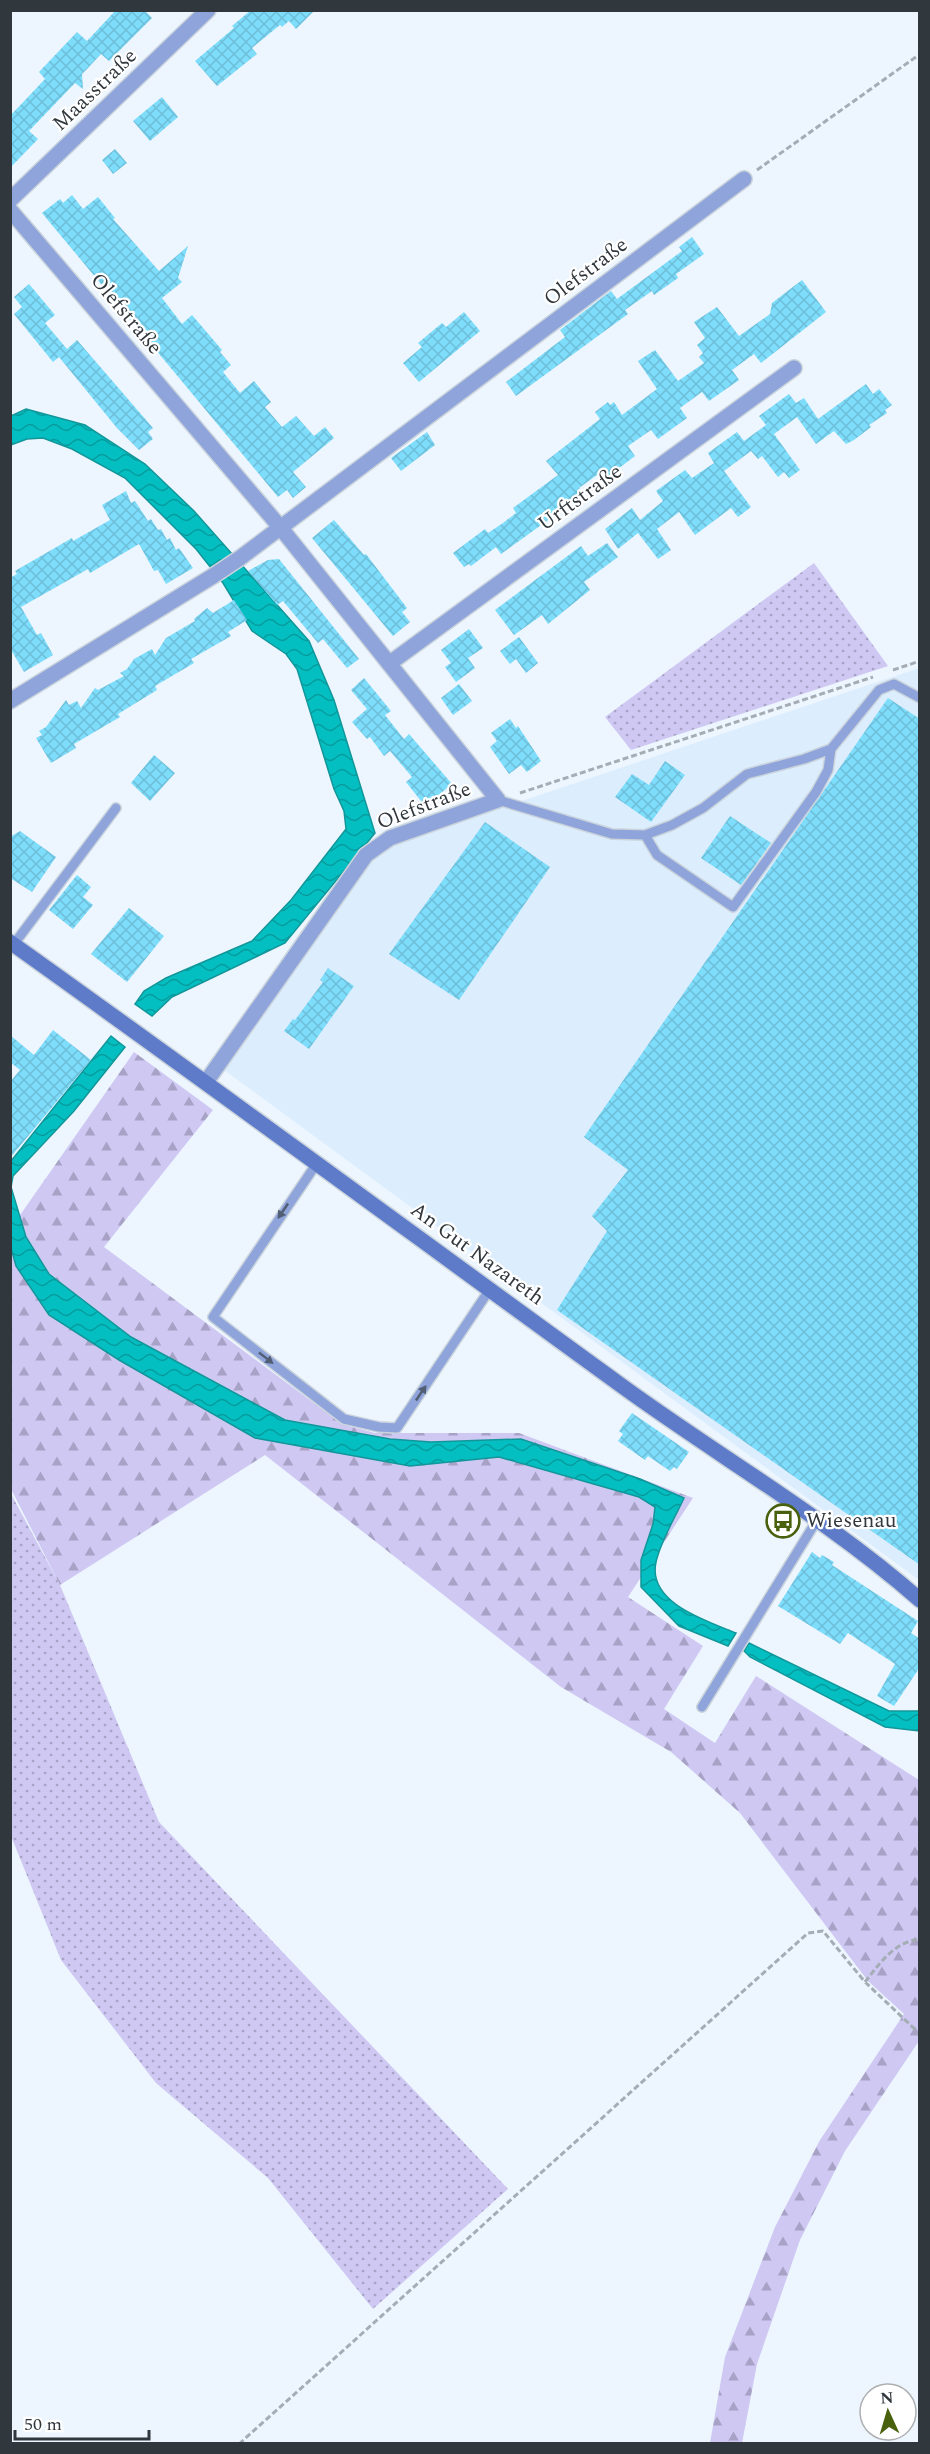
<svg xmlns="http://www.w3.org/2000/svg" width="930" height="2454" font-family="Spectral,serif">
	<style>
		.built { fill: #dceefe }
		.grass { fill: url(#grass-dots) }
		.forest { fill: url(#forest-firs) }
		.water { fill: url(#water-waves); stroke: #129699; stroke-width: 1.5 }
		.building { fill: url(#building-cross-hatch) }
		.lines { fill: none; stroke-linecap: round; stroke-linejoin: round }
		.service-casing { stroke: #cbd4dc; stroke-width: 12 }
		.minor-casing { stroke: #cbd4dc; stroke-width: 18 }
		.secondary-casing { stroke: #cbd4dc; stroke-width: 18 }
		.path { stroke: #a4acb4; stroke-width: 3; stroke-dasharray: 6 3; stroke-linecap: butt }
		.service { stroke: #8ea4da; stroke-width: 9 }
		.minor { stroke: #8ea4da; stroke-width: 15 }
		.secondary { stroke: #5e7bca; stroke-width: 15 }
		.oneway { fill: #525e74 }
		.labels { text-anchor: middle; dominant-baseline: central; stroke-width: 4.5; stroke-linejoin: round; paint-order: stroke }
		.street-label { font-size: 21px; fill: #31383d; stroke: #fff }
		.poi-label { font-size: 21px; fill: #31383d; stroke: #fff; text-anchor: start }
	</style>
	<defs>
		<pattern id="grass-dots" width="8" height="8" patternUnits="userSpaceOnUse" patternTransform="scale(1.5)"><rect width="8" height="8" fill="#cec8f3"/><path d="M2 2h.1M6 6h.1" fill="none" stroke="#a8a3c6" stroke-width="1.8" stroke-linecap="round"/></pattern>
		<pattern id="forest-firs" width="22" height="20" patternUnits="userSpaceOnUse" patternTransform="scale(1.5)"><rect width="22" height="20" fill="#cec8f3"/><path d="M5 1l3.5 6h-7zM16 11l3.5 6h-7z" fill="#a8a3c6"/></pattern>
		<pattern id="water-waves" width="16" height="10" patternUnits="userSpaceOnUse" patternTransform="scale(1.5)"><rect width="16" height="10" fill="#04bfc1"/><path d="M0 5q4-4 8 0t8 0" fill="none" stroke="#069c9e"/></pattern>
		<pattern id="building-cross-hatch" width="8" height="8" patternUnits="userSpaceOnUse" patternTransform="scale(1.5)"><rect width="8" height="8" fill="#7eddfb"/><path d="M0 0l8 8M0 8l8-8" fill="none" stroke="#6dbed8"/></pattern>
	</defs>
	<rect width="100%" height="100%" fill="#edf6ff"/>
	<path class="built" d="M919,668V1580L224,1070L369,860L393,844Z"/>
	<path class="grass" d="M814,563L888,666L631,750L605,717Z
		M10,1492L60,1585L159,1822L508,2189L373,2309L268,2178L156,2083L61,1960L11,1836Z"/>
	<path class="forest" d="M134,1052L213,1110L104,1247L342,1424L375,1433H519L693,1498L628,1597L703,1646L664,1709L715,1743L756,1676L919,1780V2041L845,2151L800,2240L757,2364L742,2443H710L725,2357L775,2227L820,2140L904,2014L868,1981L740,1813L671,1752L561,1687L265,1455L60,1585L11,1489V1228Z"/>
	<path class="water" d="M26,409L85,425L145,464L194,511L309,641L334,700L375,833L285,943L172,997L152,1016L135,1004L144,991L166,978L252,941L291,900L346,829L344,811L334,789L297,669L286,654L252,631L223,583L196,549L125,478L72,449L43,438L27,439L11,445V416Z
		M111,1036L125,1047L74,1111L13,1176L11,1187L26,1237L49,1274L131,1337L285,1420L390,1439L431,1442L521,1439L640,1479L684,1498C675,1518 661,1540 656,1562C647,1603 707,1621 736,1633L728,1646L679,1626L641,1587V1560L653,1524L655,1507L639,1497L499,1457L410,1466L255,1438L119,1360L49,1315L16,1266L11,1248V1161Z
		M749,1643L889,1711H919V1731L885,1727L750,1657L744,1651Z"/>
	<path class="building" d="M116,10H144L152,18L109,61L101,54L88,68L82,74L83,89L75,83L29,131L38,139L10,168V116L45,79L39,72L77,32L87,41Z
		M251,10H315L296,29L289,21L282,27L280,25L252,48L257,54L217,86L195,61L234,28L232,26Z
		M162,97L178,117L150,141L133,121Z
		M115,149L127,163L113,174L102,160Z
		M72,195L83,209L98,197L115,218L113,219L159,271L188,246L178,278L182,282L162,298L182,324L192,315L222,350L220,352L231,365L223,372L240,393L254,381L271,402L265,407L282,427L296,416L314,436L325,427L334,438L293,472L306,487L293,498L287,490L278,497L42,213L60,199L63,203Z
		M692,237L704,254L676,274L678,278L654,295L652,291L625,310L628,314L516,396L506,382L565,337L560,330L611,291L617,299L682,251L679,247Z
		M802,280L826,312L761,363L754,354L732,370L739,380L709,401L702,392L680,408L687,418L658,439L651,430L628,446L635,456L606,478L601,472L579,488L584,494L501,554L496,547L471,566L469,564L464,567L453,553L485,529L488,533L503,523L516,513L513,508L558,475L546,461L600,419L595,412L608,402L610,405L614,402L622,415L657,389L638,361L655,350L678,381L704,363L699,357L703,353L697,345L705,338L694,322L717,307L739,336L770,314L772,303Z
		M29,284L55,315L45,323L67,349L77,340L153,428L148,432L153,439L139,450L117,428L59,357L53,362L14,314L22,307L14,297Z
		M464,312L480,331L419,382L403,363L422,347L418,343L442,323L446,327Z
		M866,384L873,394L879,389L892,405L885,410L887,413L869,425L871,427L854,440L846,444L834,431L816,444L797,417L774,434L800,470L789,478L784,472L778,477L762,456L758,459L751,451L724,471L751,507L738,517L731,508L695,535L679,512L657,529L671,550L658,559L638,533L618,549L605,529L632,508L640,520L663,501L656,491L685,470L692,478L714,463L708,453L737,432L744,441L766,425L759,416L789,394L796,403L804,398L818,419Z
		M427,432L435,445L401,471L391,458Z
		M126,491L131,503L135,501L148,521L151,519L158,530L161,529L167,540L170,538L176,550L179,548L193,568L166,584L158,570L154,571L139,544L90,573L88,569L21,607L37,635L41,633L53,655L24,672L10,648V578L17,574L15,571L72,538L73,541L110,520L102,505Z
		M334,520L364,555L366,554L407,608L402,612L410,622L393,636L312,538Z
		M607,543L618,557L584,582L590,590L548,624L542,615L514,635L495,610L581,546L588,556Z
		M279,559L359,659L347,668L323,639L318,643L283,601L277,605L248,571L268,560Z
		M234,600L247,620L228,632L231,636L191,659L194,663L155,686L157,690L118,714L120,717L74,744L76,748L51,763L36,738L42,735L39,731L46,727L66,700L69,705L77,701L81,708L95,688L98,690L124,676L120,673L127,669L134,659L152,649L155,655L166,638L195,621L194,619L207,608L213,613Z
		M469,629L483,648L468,658L475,668L456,682L445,667L451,663L441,650Z
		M519,637L538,663L526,673L516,659L510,664L500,651Z
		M364,678L391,711L385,715L404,739L409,734L452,784L425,806L406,782L412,777L390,751L384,756L370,737L367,739L352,722L367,709L351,690Z
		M459,684L472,701L453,715L441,698Z
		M888,698L920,719V1565L557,1310L607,1231L592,1216L628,1170L584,1137Z
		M510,719L516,728L518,726L541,761L527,772L521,765L509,774L490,747L497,741L491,733Z
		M154,755L175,773L150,801L131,783Z
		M665,761L685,775L651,822L615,797L632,774L649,785Z
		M730,816L771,843L741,885L701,858Z
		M485,822L550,867L459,1000L389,954Z
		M20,831L56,857L32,892L10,878V837Z
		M77,875L91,887L83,897L93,905L73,929L49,910Z
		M129,908L164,936L127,982L91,954Z
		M328,968L354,986L309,1049L284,1031L293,1019L295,1020L323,982L320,980Z
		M53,1030L91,1060L10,1158V1082L20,1070L10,1062V1035L34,1055Z
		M632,1413L689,1452L677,1469L674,1467L670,1471L648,1456L645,1460L618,1441L623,1434L619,1431Z
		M812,1552L820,1558L822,1555L834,1562L832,1565L918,1621L911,1633L920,1639V1667L894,1706L877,1696L895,1664L848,1633L840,1644L778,1606Z"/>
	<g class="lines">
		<g class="service-casing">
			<path id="service" d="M498,800L612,834L645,835L672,825L703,808L747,774L804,759L831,749L879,690L894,684L920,698
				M645,835L657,855L733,907L816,792L828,770L831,749
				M14,944L116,808
				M317,1163L213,1317L344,1419L379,1427L397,1428L490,1289
				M702,1707L817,1520"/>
		</g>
		<g class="minor-casing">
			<path id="minor" d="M10,200L208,10
				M10,210L280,527L498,800L390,838L366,855L206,1082
				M390,663L794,368
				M10,701L213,576L240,558L744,179"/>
		</g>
		<g class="secondary-casing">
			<path id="secondary" d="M10,942C215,1088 418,1238 622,1386C721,1458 828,1519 920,1600"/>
		</g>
		<path class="path" d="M757,170L920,54
			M893,670L920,661
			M520,793L873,677
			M865,1982C880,1963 894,1942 920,1939
			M239,2444L808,1933L823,1931L865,1982L920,2034"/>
		<use href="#service" class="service"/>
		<use href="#minor" class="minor"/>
		<use href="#secondary" class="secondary"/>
	</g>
	<defs><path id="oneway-solid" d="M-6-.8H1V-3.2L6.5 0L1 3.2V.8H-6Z" transform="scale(1.5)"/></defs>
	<g class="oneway">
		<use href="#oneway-solid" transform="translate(283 1211) rotate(124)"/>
		<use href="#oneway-solid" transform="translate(266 1358) rotate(38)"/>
		<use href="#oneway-solid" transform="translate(421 1393) rotate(-56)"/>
	</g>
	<defs>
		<g id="bus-ring" transform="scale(1.725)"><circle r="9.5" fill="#fff" stroke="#49610d" stroke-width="1.5"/><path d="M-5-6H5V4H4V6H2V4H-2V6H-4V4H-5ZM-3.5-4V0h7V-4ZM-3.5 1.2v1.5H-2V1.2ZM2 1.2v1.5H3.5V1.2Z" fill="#49610d"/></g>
	</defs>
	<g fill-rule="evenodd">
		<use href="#bus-ring" x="783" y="1521"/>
	</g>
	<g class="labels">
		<g class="street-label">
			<text transform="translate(95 90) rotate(-44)">Maasstraße</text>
			<text transform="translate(586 272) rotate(-37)">Olefstraße</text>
			<text transform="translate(126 314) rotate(50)">Olefstraße</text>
			<text transform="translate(580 498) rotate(-36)">Urftstraße</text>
			<text transform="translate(424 806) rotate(-21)">Olefstraße</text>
			<text transform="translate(477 1254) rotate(36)">An Gut Nazareth</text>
		</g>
		<g class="poi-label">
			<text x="806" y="1521">Wiesenau</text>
		</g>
	</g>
	<rect width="930" height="2454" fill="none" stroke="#31383d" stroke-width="24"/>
	<g transform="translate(888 2412) rotate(356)"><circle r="28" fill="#ffffff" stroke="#adafb1" stroke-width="1.5"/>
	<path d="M0-4.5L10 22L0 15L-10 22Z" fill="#49610d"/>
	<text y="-9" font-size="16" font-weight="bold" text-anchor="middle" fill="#31383d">N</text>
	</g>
	<path d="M15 2430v9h134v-9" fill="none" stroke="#31383d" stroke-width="3"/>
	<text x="24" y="2430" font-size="18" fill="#31383d" stroke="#ffffff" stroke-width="4.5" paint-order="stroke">50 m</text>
</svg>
